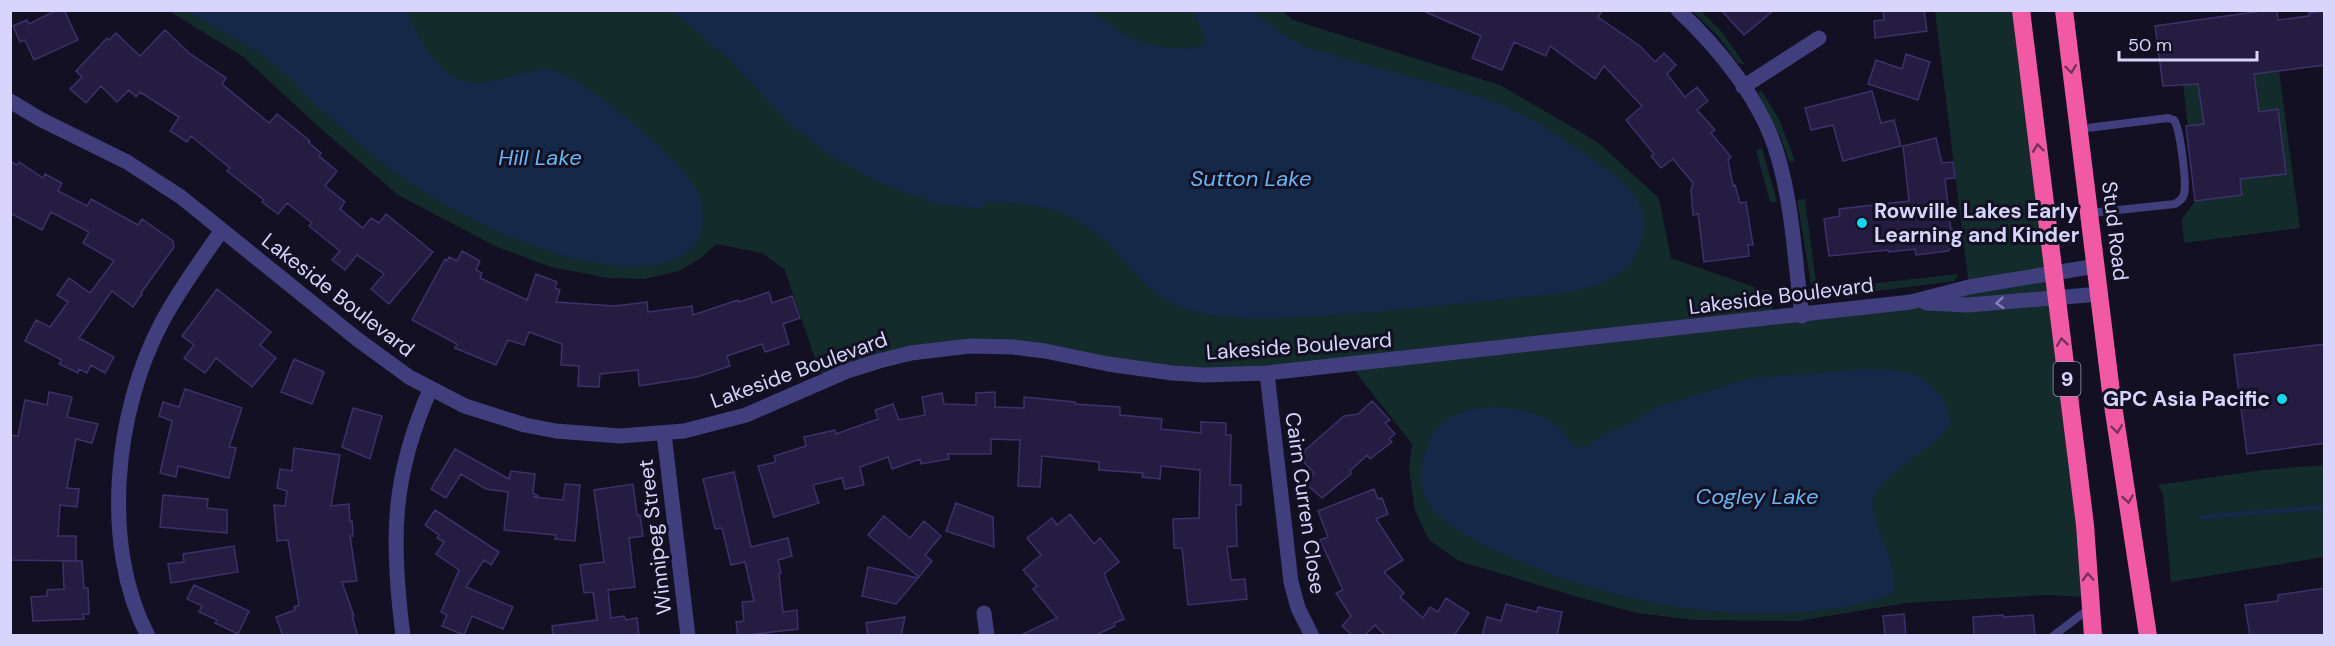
<svg xmlns="http://www.w3.org/2000/svg" width="2335" height="646" font-family="'DM Sans',sans-serif">
	<style>
		.green { fill: #132b2a }
		.water { fill: #142948 }
		.lines { fill: none; stroke-linecap: round; stroke-linejoin: round }
		.stream { stroke: #142948; stroke-width: 5 }
		.building { fill: #241d41; stroke: #3c316c; stroke-width: 1.5 }
		.lane { stroke: #403e7d; stroke-width: 8 }
		.street { stroke: #403e7d; stroke-width: 15 }
		.highway { stroke: #f259a5; stroke-width: 18 }
		.oneway { stroke: #77315d }
		.oneway2 { stroke: #8482b6 }
		.poi-dot { fill: #12d8e9; stroke: #121022; stroke-width: 2 }
		.labels { text-anchor: middle; dominant-baseline: central; stroke-width: 6; stroke-linejoin: round; paint-order: stroke }
		.shield { fill: #121022; stroke: #9d99bb; stroke-width: 1.5 }
		.shield-label { font-size: 20px; font-weight: bold; fill: #d8d4fc }
		.poi-label { font-size: 21px; font-weight: bold; fill: #d8d4fc; stroke: #121022; text-anchor: start }
		.street-label { font-size: 21px; fill: #d8d4fc; stroke: #121022 }
		.water-label { font-size: 22px; font-style: italic; fill: #6ab6f3; stroke: #121022 }
	</style>
	<rect width="100%" height="100%" fill="#121022"/>
	<path class="green" d="M169,11H1282L1293,20L1500,85L1596,141L1659,198L1671,258L1763,290H1770L1774,318L1969,287L1935,11H2021L2089,597L2047,595L1906,603L1798,621L1694,620L1637,613L1588,600L1459,561L1429,540L1415,511L1409,469L1412,444L1350,365L1236,375L970,346L825,381L813,353L785,270L762,253L716,244L700,259L679,271L644,279L608,278L551,267L497,247L398,195L320,128L242,56Z
		M1692,11H1701L1722,32L1745,65L1738,63L1717,35Z
		M2279,71L2300,228L2184,243L2182,219L2195,201L2240,179L2285,174L2278,110L2259,112L2257,100L2201,107L2204,124L2188,126L2183,84Z
		M1761,90L1779,119L1795,161L1789,162L1782,140L1758,93Z
		M1762,148L1777,202H1770L1756,150Z
		M1805,199L1816,283L1811,284L1797,200Z
		M1958,274L1955,281L1837,296L1828,295L1815,290Z
		M2324,465V557L2171,582L2163,495L2158,485L2263,470Z"/>
	<path class="water" d="M187,11H406C419,35 431,66 458,79C488,93 523,64 554,71C585,77 679,159 695,187C702,200 704,213 702,227C700,248 677,261 659,264C577,280 443,212 381,161C358,143 336,124 315,104C302,92 292,78 278,67C251,45 217,29 187,11Z
		M673,11H1088C1101,15 1107,23 1118,31C1134,43 1185,55 1202,45L1205,38L1194,13L1191,11H1252L1282,34L1305,47C1347,59 1390,71 1432,83C1460,91 1489,98 1515,111C1542,124 1568,141 1592,159C1622,180 1654,201 1641,242C1630,279 1592,289 1558,294C1477,301 1397,311 1317,316C1274,318 1231,322 1190,310C1153,299 1143,281 1119,255C1076,209 1046,203 985,202L983,209L928,202L925,197L911,195L871,178L829,155L789,123L731,61Z
		M1868,369C1884,370 1901,369 1916,375C1930,382 1949,402 1950,419C1950,426 1945,431 1942,436C1928,448 1884,477 1877,490C1859,517 1903,558 1893,592C1852,614 1769,615 1723,612C1679,609 1632,599 1589,587C1553,576 1438,534 1425,497C1418,478 1422,453 1432,436C1454,396 1527,402 1558,426C1566,432 1567,443 1576,446C1579,447 1587,447 1590,445C1593,444 1596,439 1600,437C1617,426 1638,425 1651,409L1751,378Z"/>
	<g class="lines">
		<path class="stream" d="M2201,517L2324,507"/>
	</g>
	<path class="building" d="M57,10H64L78,40L34,60L25,40L20,42L13,26L27,20L29,24Z
		M1421,10H1603L1598,17L1640,46L1655,62L1664,53L1676,65L1667,74L1685,97L1697,87L1708,101L1697,110L1715,130L1711,133L1731,157L1728,160L1733,186L1735,185L1740,203L1746,202L1753,245H1748L1749,256L1704,262L1698,214L1693,215L1691,190L1693,183L1673,159L1661,168L1651,156L1654,154L1626,120L1642,106L1604,66L1595,79L1550,46L1546,56L1514,42L1502,70L1472,58L1481,36Z
		M1721,10H1774L1744,35Z
		M1883,10H1924L1927,31L1875,38L1874,21L1884,20Z
		M2269,10H2277L2278,20L2309,16V13L2325,11V65L2254,74L2259,112L2278,109L2286,174L2240,179L2242,195L2195,201L2186,126L2204,124L2198,84L2163,86L2155,26Z
		M165,30L189,53L226,78L222,84L269,123L277,114L310,141L308,142L321,153L319,156L337,171L325,186L345,202L340,209L363,228L371,218L379,223L386,214L433,252L389,304L371,289L384,274L357,255L345,270L332,260L340,251L309,226L312,223L287,203L278,214L262,202L264,200L227,171L230,168L191,136L187,142L170,131L179,117L140,92L136,97L129,90L117,102L101,86L86,103L70,89L82,77L76,71L107,38L109,40L116,33L140,56Z
		M1906,54L1930,62L1918,100L1868,84L1876,60L1902,69Z
		M1872,91L1881,123L1894,120L1901,146L1843,161L1833,125L1811,130L1805,108Z
		M1936,138L1942,163L1953,162L1955,178L1945,179L1951,230L1953,229L1955,244L1948,251L1916,255L1915,249L1889,252L1888,250L1829,256L1824,219L1840,216L1839,209L1909,201L1903,146Z
		M10,161L17,165L19,162L43,178L45,174L62,183L58,191L87,206L91,199L138,225L142,219L173,241L174,247L141,293L142,294L133,307L112,291L79,338L114,357L105,373L91,365L87,373L79,369L78,373L59,364L62,360L25,341L36,320L50,327L68,302L57,295L69,278L90,293L114,261L83,243L89,232L51,212L42,230L10,213Z
		M462,251L480,261L476,270L482,273L480,278L527,300L536,274L557,282L555,288L560,290L556,302L615,306L647,302L648,312L692,306L693,315L738,300L739,302L769,292L772,303L792,296L800,318L783,324L789,344L765,352L762,344L727,356L730,366L697,377L639,386L638,370L600,374L599,387L578,386L579,366L561,365L562,344L529,332L524,345L508,340L496,365L455,348L457,344L412,320L445,259L447,261L449,257L457,261Z
		M217,289L271,332L260,345L276,358L252,387L216,358L205,373L184,358L194,345L182,336Z
		M2325,344V443L2247,454L2234,355Z
		M294,359L324,372L312,404L281,392Z
		M185,389L242,408L229,447L236,448L229,478L178,466L176,477L160,473L172,421L159,416L163,402L179,407Z
		M49,392L72,397L67,417L98,424L92,443L76,439L67,488L79,489L77,507L60,505L58,536H76V561L10,560V435L18,436L25,400L47,405Z
		M995,392V407L1024,408V397L1075,402V404L1120,407V415L1162,419L1161,429L1201,433V422L1226,423V435H1231L1230,485H1241V505H1236L1237,546L1227,547L1231,580L1245,579L1247,599L1188,605L1182,548H1174L1173,519L1199,518L1200,470L1161,466L1160,479L1142,477L1143,473L1099,470V462L1042,456L1040,487L1018,486L1020,440L991,439V454H948L949,459L921,464L920,459L892,469L888,457L860,467L864,485L845,489L842,478L813,485L819,503L774,517L758,466L776,462L774,456L806,446L804,437L835,430L836,434L878,419L875,410L893,404L899,420L925,415L922,397L942,393L944,404L976,405V393Z
		M1372,401L1390,420L1385,423L1395,434L1389,439L1392,442L1370,459L1367,455L1350,471L1351,474L1322,498L1304,482L1314,473L1304,462L1305,450L1344,416L1358,414Z
		M353,408L382,416L370,459L342,447Z
		M294,448L340,455L331,506L349,504L350,521H352L353,536H350L357,581L342,582L354,616H352L358,636H283L276,617L295,610L294,607L299,605L288,540L277,541L274,505L285,506L287,491L277,488L280,469L292,471Z
		M455,449L509,479L511,471L535,474L533,493L538,496L533,497L563,500L565,484L580,485L575,541L555,539L556,535L504,530L508,492L486,489L461,474L446,498L431,489Z
		M734,472L751,547L788,538L792,556L778,560L781,573L779,574L783,612L797,610L798,629L755,634V636H738L736,622L744,621L742,602L754,601L745,562L731,565L722,528L715,529L703,479Z
		M633,484L637,515H640L643,536L629,538L635,587L608,590L611,618L624,616L626,620L637,618L639,636H553L552,626L597,620L593,592L584,593L580,565L604,562L594,490Z
		M1374,489L1378,499L1382,498L1388,514L1376,519L1403,560L1384,572L1404,593L1400,597L1423,618L1430,607L1438,612L1446,598L1469,613L1454,636H1386L1375,625L1364,636H1353L1342,626L1351,616L1336,593L1343,590L1320,540L1328,537L1318,511Z
		M163,495L208,499L207,508L227,510V533L160,527Z
		M956,503L993,517L994,547L946,531Z
		M435,510L499,552L491,565L484,560L466,587L513,607L503,629L472,616L464,635L442,626L447,615L441,612L459,570L436,554L444,542L437,538L439,535L425,525Z
		M1070,514L1094,544L1100,538L1119,562L1104,574L1124,619L1114,623L1115,626L1094,636H1019L1057,618L1033,589L1037,586L1023,570L1041,555L1027,538L1052,518L1057,525Z
		M884,516L910,538L924,521L941,536L925,555L932,561L919,577L868,535Z
		M234,546L238,572L171,583L168,564L184,562L183,554Z
		M63,561H82L84,588H88L89,614H83L84,619L33,621L31,597L47,596V590L64,589Z
		M868,567L918,578L896,604L862,596Z
		M194,585L249,611L238,634L215,623L217,620L199,612L202,606L187,599Z
		M2325,588V636H2250L2245,605L2278,601V595Z
		M1506,604L1537,612L1538,607L1562,612L1557,636H1482L1487,617L1501,621Z
		M1904,614L1906,636H1885L1883,616Z
		M2003,615V617L2033,615L2035,635L1974,636L1973,617Z
		M905,617L901,636H868L866,623Z"/>
	<g class="lines">
		<path class="lane" d="M2079,129L2168,118L2174,120C2180,128 2187,184 2184,194C2183,200 2179,201 2175,204L2090,213
			M2053,636L2090,608"/>
		<path class="street" d="M1678,10C1719,48 1763,102 1778,157C1793,208 1795,263 1802,316
			M1743,87L1819,38
			M10,101L40,119L127,162L181,197L357,339L409,377L465,406L525,425L556,431L620,436L684,431L746,415L847,371L879,361L911,353L970,346L1013,347L1045,351L1108,364L1172,373L1204,375L1267,373L1911,302L1969,287L2096,266
			M1926,303L1968,305L2100,294
			M1267,373L1291,582L1298,608L1312,636
			M664,434L688,636
			M984,613L987,636
			M148,636C100,545 115,410 162,322C179,290 201,260 222,230
			M403,636C391,541 391,478 430,390"/>
		<path class="highway" d="M2021,10L2085,525L2093,636
			M2064,10L2111,392L2148,636"/>
	</g>
	<defs><path id="oneway-chevron" d="M-2-3.5L2.5 0L-2 3.5" fill="none" stroke-width="1.6" stroke-linecap="round" stroke-linejoin="round" transform="scale(1.5)"/></defs>
	<g class="oneway">
		<use href="#oneway-chevron" transform="translate(2071 69) rotate(83)"/>
		<use href="#oneway-chevron" transform="translate(2038 148) rotate(-97)"/>
		<use href="#oneway-chevron" transform="translate(2062 342) rotate(-97)"/>
		<use href="#oneway-chevron" transform="translate(2117 429) rotate(82)"/>
		<use href="#oneway-chevron" transform="translate(2128 499) rotate(81)"/>
		<use href="#oneway-chevron" transform="translate(2088 577) rotate(-93)"/>
	</g>
	<use class="oneway2" href="#oneway-chevron" transform="translate(2000 303) rotate(175)"/>
	<g class="poi-dot">
		<circle cx="1862" cy="223" r="6"/>
		<circle cx="2282" cy="399" r="6"/>
	</g>
	<g class="labels">
		<rect class="shield" x="2053.5" y="362" width="27" height="34" rx="4.5"/>
		<g class="shield-label">
			<text x="2067" y="379">9</text>
		</g>
		<g class="poi-label">
			<text x="1874" y="211">Rowville Lakes Early<tspan x="1874" dy="24">Learning and Kinder</tspan></text>
			<text x="2270" y="399" text-anchor="end">GPC Asia Pacific</text>
		</g>
		<g class="street-label">
			<text transform="translate(2115 231) rotate(83)">Stud Road</text>
			<text transform="translate(338 295) rotate(38)">Lakeside Boulevard</text>
			<text transform="translate(1781 296) rotate(-7)">Lakeside Boulevard</text>
			<text transform="translate(1299 346) rotate(-4)">Lakeside Boulevard</text>
			<text transform="translate(799 370) rotate(-20)">Lakeside Boulevard</text>
			<text transform="translate(1305 503) rotate(82)">Cairn Curren Close</text>
			<text transform="translate(655 537) rotate(-97)">Winnipeg Street</text>
		</g>
		<g class="water-label">
			<text x="540" y="157">Hill Lake</text>
			<text x="1251" y="178">Sutton Lake</text>
			<text x="1757" y="496">Cogley Lake</text>
		</g>
	</g>
	<rect width="2335" height="646" fill="none" stroke="#d8d4fc" stroke-width="24"/>
	<path d="M2119 51v9h138v-9" fill="none" stroke="#d8d4fc" stroke-width="3"/>
	<text x="2128" y="51" font-size="18" fill="#d8d4fc" stroke="#121022" stroke-width="4.5" paint-order="stroke">50 m</text>
</svg>
